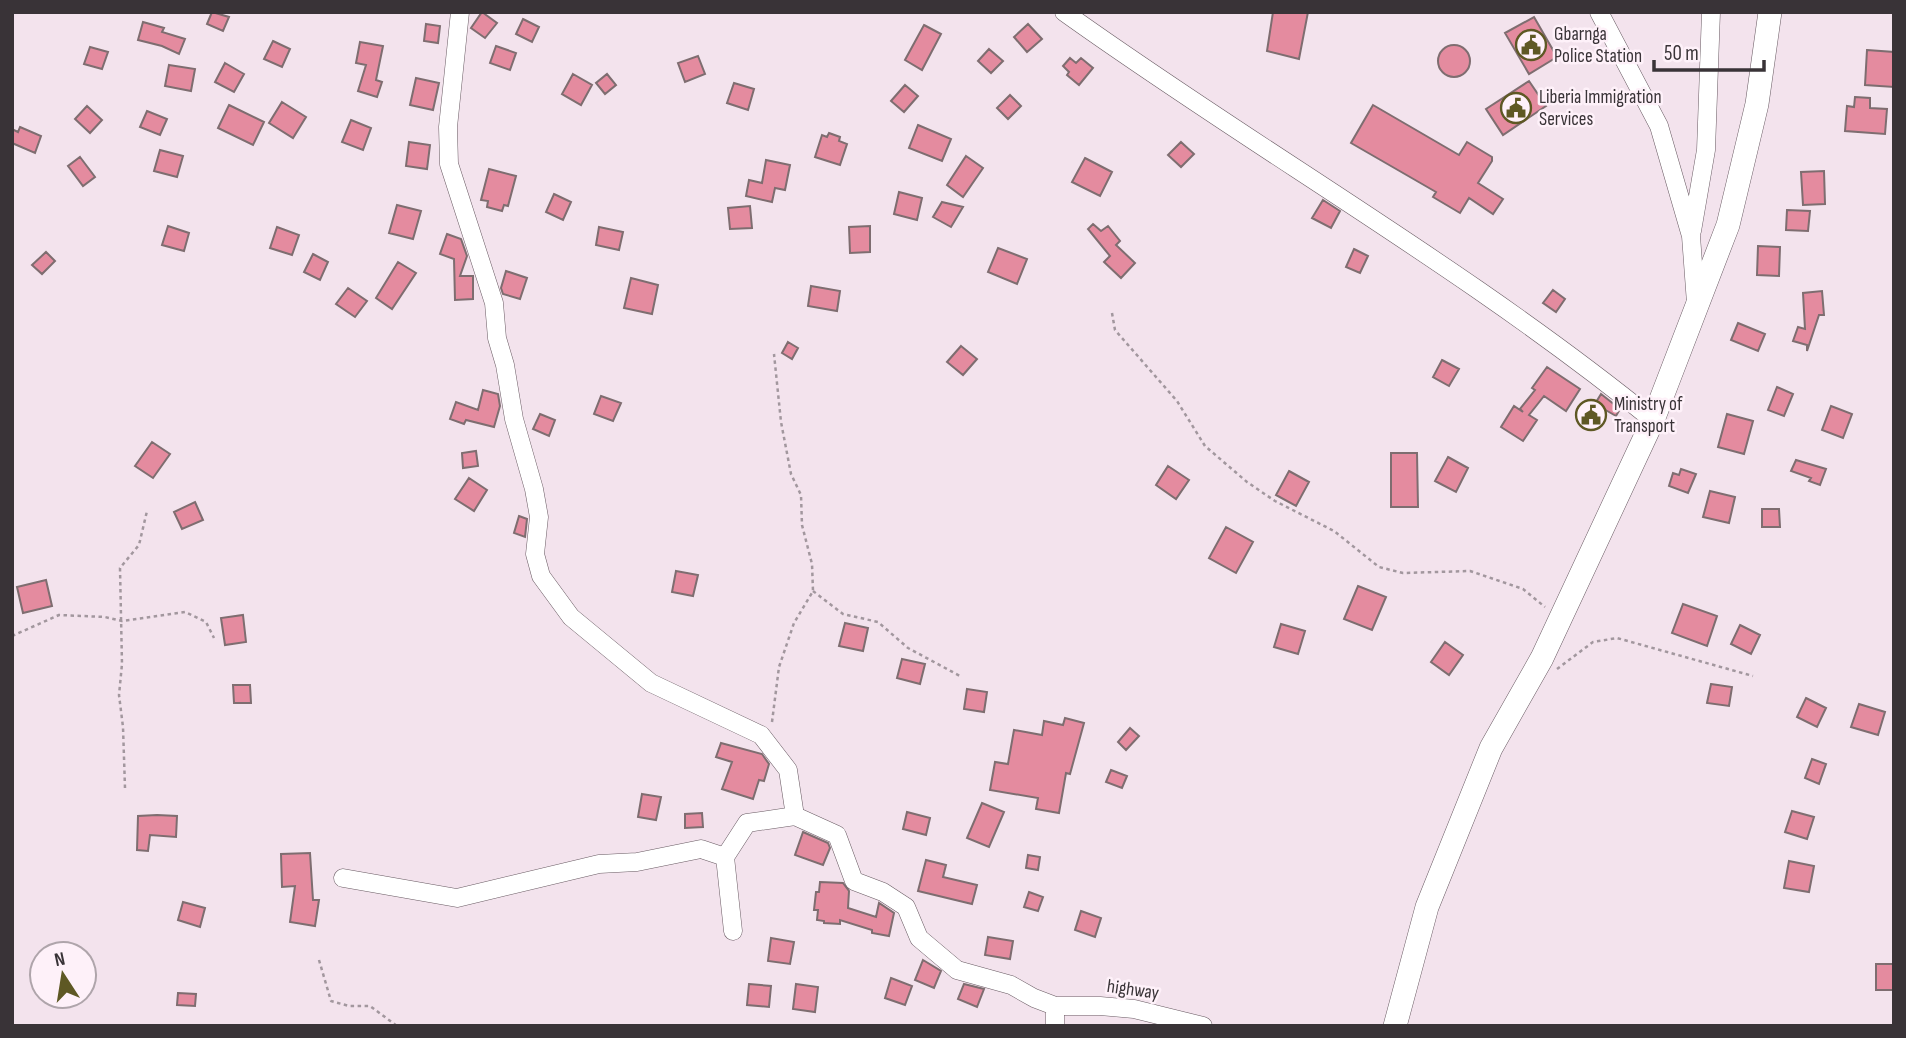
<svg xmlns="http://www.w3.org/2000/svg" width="1906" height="1038" font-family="'Sofia Sans Condensed',sans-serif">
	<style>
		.building { fill: #e48b9f; stroke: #7e6d70; stroke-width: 2 }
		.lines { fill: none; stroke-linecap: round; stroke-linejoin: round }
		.minor-casing { stroke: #695b63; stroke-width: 19 }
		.major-casing { stroke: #695b63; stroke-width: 24 }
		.path { stroke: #a2979e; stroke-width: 2.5; stroke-dasharray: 3.5 3.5; stroke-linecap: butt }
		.minor { stroke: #fff; stroke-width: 18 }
		.major { stroke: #fff; stroke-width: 23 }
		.labels { text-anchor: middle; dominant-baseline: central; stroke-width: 5; stroke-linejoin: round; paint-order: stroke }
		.poi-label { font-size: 19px; fill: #393337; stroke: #fef1f9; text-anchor: start }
		.street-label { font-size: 19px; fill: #393337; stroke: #fef1f9 }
	</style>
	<rect width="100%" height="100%" fill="#f3e3ed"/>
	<path class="building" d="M212,12L229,17L223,31L207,24Z
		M482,12L497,23L485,38L471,28Z
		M1273,12H1308L1299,59L1267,51Z
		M1534,17L1557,57L1529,74L1505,33Z
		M523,19L539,27L532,42L516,34Z
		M143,22L164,28L162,32L185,39L179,54L162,46L138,40Z
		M426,24L440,26L438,43L424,41Z
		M1028,24L1042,39L1027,52L1014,37Z
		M924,25L941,34L922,70L905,60Z
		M273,41L290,49L282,67L264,59Z
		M360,42L383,46L376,80L382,82L377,97L358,91L366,65L356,63Z
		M1438 61a16 16 0 1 1 32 0a16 16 0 1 1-32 0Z
		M496,46L516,53L510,70L490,63Z
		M90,47L108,52L102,69L84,64Z
		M989,49L1003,61L991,73L978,61Z
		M1867,50L1894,52V87L1865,85Z
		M698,56L705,74L685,82L678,63Z
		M1070,58L1076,63L1081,58L1093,68L1079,85L1067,75L1069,72L1063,66Z
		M225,63L244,74L234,92L215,82Z
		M169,65L195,69L191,91L165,86Z
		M573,74L592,85L581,105L562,94Z
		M607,74L616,85L605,94L596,83Z
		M416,78L439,83L433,110L410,105Z
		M1529,81L1546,106L1503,135L1486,109Z
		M734,83L754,89L748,110L727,103Z
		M905,85L918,96L904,112L891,101Z
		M1010,95L1021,106L1008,119L997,108Z
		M1855,97L1870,98V108L1887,109L1885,134L1845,131L1847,106L1854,107Z
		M282,102L306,117L293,138L269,123Z
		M229,105L264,122L253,145L218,128Z
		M1373,105L1459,155L1467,142L1492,157V161L1478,183L1503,199L1493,214L1469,198L1460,213L1433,197L1436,192L1351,143Z
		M87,106L102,120L90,133L75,119Z
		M147,111L167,119L160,135L140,127Z
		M351,120L371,128L363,150L342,142Z
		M918,125L951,139L942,161L909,148Z
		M20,127L41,136L35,153L12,143V129L18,132Z
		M829,133L840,137L839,141L847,144L840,165L815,157L822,135L827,137Z
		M409,142L430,145L427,169L406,166Z
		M1181,142L1194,154L1181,167L1168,155Z
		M160,150L183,156L177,177L154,171Z
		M966,156L983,168L963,197L947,185Z
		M80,157L95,177L83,186L68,166Z
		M1085,158L1112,172L1100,196L1072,182Z
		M766,160L790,165L785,190L775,188L772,202L746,196L749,180L762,183Z
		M489,169L516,176L508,206L504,205L502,211L487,207L488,201L481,200Z
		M1824,171L1825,204L1803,205L1801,172Z
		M899,192L922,198L917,220L894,214Z
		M554,194L571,202L563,220L546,212Z
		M1323,200L1340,211L1331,228L1312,218Z
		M942,202L963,207L951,227L933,217Z
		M397,205L421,211L413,239L389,233Z
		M750,206L752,228L730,229L728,208Z
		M1787,210L1810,211L1808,231L1786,230Z
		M1093,224L1101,231L1108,226L1120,241L1116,245L1135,263L1121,278L1104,262L1110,256L1088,229Z
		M168,226L189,233L184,251L162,245Z
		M870,226V252L850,253L849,227Z
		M277,227L299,235L292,255L270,248Z
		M599,227L623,232L619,250L596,245Z
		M447,234L461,239L467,256L460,276H473V299L455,300L454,259L440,254Z
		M1758,246L1780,247L1779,276L1757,275Z
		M998,248L1027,259L1017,284L988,272Z
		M1354,249L1368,256L1360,273L1346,267Z
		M46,252L55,261L42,274L32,265Z
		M313,254L328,262L320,280L304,272Z
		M398,262L416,273L392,309L376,298Z
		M506,271L527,278L520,299L503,294L501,288Z
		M631,278L658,285L652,314L624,308Z
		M811,286L840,291L837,311L808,306Z
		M348,288L367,301L355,317L336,304Z
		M1553,290L1565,299L1556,312L1543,303Z
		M1822,291L1824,315H1819L1807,351V345L1793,341L1798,327L1805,329L1803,293Z
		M1738,323L1765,334L1758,351L1731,340Z
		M788,342L798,348L792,359L782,353Z
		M961,346L977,359L963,375L947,362Z
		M1442,360L1459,369L1449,386L1433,377Z
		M1547,367L1580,389L1566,411L1544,396L1529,415L1537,420L1523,441L1501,427L1514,406L1523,412L1520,409L1535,390L1532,388Z
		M1777,387L1793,394L1784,416L1768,410Z
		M483,390L498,394L500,406L494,427L466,420L464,424L450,419L456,402L478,410Z
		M1601,394L1620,409L1616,416L1595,404Z
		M601,396L621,403L613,421L594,414Z
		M1831,406L1852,414L1843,438L1822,430Z
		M540,414L555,420L549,436L533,429Z
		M1727,414L1753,421L1744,454L1718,447Z
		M152,442L170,454L153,478L135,466Z
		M476,451L478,466L463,468L462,453Z
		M1391,453H1417L1418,507H1391Z
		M1448,457L1468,468L1456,492L1435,481Z
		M1796,460L1826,469L1820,485L1809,481L1811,478L1791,471Z
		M1168,466L1189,480L1176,499L1156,485Z
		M1681,469L1696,474L1688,493L1669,486L1673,473L1679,475Z
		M1289,471L1309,482L1296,506L1276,495Z
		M469,478L487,490L474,511L455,499Z
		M1710,491L1735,497L1729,523L1703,517Z
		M195,502L203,520L182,529L174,512Z
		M1762,509H1779L1780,527H1762Z
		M519,516L527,519L525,537L514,533Z
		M1226,527L1253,542L1236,573L1209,558Z
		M676,571L698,575L693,596L672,592Z
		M46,580L52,606L23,613L17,587Z
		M1358,586L1386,597L1372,630L1344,619Z
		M1683,604L1717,616L1707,646L1672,633Z
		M243,615L246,642L225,645L221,618Z
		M845,623L868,628L863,651L839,646Z
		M1281,624L1305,631L1298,654L1274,647Z
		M1740,625L1760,635L1751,654L1731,644Z
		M1445,642L1463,655L1449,675L1431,662Z
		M902,659L925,664L920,684L897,678Z
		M1711,684L1732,687L1729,706L1707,703Z
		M233,685H250L251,703H234Z
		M967,689L987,692L984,712L964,709Z
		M1806,698L1826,708L1817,727L1797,717Z
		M1859,704L1885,712L1878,735L1851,727Z
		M1065,718L1084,723L1070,774L1066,773L1059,813L1036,809L1038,798L990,790L995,762L1008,764L1014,730L1042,735L1044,721L1063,725Z
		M1130,728L1139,736L1126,750L1118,742Z
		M721,743L762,754L769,764L764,781L759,780L753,799L722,789L732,762L716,757Z
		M1812,759L1826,764L1819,784L1805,778Z
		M1111,770L1127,776L1122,788L1106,782Z
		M642,794L661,797L656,820L638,817Z
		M982,803L1004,812L989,847L967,838Z
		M1792,811L1814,817L1807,839L1785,832Z
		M907,812L930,818L926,835L903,829Z
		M702,813L703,827L685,828V814Z
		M157,815L177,816L176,837L150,835L148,851L137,850L138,816Z
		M803,832L828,843L830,848L823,865L795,855Z
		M310,853L313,900H319L315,926L290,922L295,886L282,887L281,854Z
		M1028,855L1040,857L1038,870L1026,868Z
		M926,860L946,865L943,877L977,885L972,904L918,891Z
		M1789,861L1814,866L1809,892L1784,888Z
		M820,882L843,883L849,891L848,908L876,917L879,903L894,913L889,936L872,933V930L840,920V924L824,923V921L817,920L818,910H814L816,892H819Z
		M1029,892L1043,897L1038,911L1024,907Z
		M183,902L205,908L200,927L178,920Z
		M1081,911L1101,918L1095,937L1075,930Z
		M988,937L1013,941L1010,959L985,955Z
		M771,938L794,942L790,964L768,961Z
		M923,960L941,971L934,988L915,980Z
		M1876,964H1894V990H1876Z
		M891,978L912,986L905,1005L885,998Z
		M749,984L771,986L769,1007L747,1005Z
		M796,984L818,987L815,1012L793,1009Z
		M964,984L984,989L977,1007L958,999Z
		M178,993L196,994L195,1006L177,1005Z"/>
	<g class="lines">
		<g class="minor-casing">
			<path id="minor" d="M460,12L448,127L449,164L494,303L497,338L505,365L514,419L534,489L539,517L535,554L541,576L571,617L651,683L761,735L788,770L795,816L837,835L854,881L883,892L906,907L919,938L957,970L1011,985L1034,998L1055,1006H1100L1134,1009L1203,1026
				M1064,12C1258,151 1467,269 1653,420
				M1599,12L1659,126L1691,236L1696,303
				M1692,231L1706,150L1711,12
				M343,878L457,898L599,864L637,862L701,849L725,857
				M733,931L725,857L747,823L795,816
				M1055,1026V1006"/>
		</g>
		<g class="major-casing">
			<path id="major" d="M1395,1026L1427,907L1491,748L1542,658L1653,420L1728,225L1757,104L1770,12"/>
		</g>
		<path class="path" d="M1112,313L1115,330L1177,401L1205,446L1247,482L1275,501L1334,531L1379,567L1403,573L1470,571L1523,589L1545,607
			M813,591L843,614L878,622L908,648L960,676
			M12,636L59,615L105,617L122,621L185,612L206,622L214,638
			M1557,669L1593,642L1617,638L1753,676
			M772,722L779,667L794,623L813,591L812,564L802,525L801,495L791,474L781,422L774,354
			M125,788L123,727L119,695L122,664L120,568L139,545L147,511
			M319,960L331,1001L349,1006H370L397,1026"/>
		<use href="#minor" class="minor"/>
		<use href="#major" class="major"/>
	</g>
	<defs>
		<g id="civic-ring" transform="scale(1.575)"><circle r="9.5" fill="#fef1f9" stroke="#5e5824" stroke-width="1.5"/><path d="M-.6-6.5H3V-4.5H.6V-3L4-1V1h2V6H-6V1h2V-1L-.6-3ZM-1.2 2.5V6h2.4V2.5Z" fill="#5e5824"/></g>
	</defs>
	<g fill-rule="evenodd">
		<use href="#civic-ring" x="1531" y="45"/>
		<use href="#civic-ring" x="1516" y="108"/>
		<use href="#civic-ring" x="1591" y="415"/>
	</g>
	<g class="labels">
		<g class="poi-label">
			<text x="1554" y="34">Gbarnga<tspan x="1554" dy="22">Police Station</tspan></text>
			<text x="1539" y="97">Liberia Immigration<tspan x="1539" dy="22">Services</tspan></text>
			<text x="1614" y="404">Ministry of<tspan x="1614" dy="22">Transport</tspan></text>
		</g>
		<g class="street-label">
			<text transform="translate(1133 990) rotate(8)">highway</text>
		</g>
	</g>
	<rect width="1906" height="1038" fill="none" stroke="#393337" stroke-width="28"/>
	<g transform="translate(63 975) rotate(348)"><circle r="33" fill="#fef1f9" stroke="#afa5ab" stroke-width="2"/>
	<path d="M0-5L12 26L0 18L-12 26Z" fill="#5e5824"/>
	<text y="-10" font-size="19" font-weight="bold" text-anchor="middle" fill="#393337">N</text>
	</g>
	<path d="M1654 60v10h110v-10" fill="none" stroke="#393337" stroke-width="3.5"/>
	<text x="1664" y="60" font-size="21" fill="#393337" stroke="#fef1f9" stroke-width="5" paint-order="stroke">50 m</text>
</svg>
